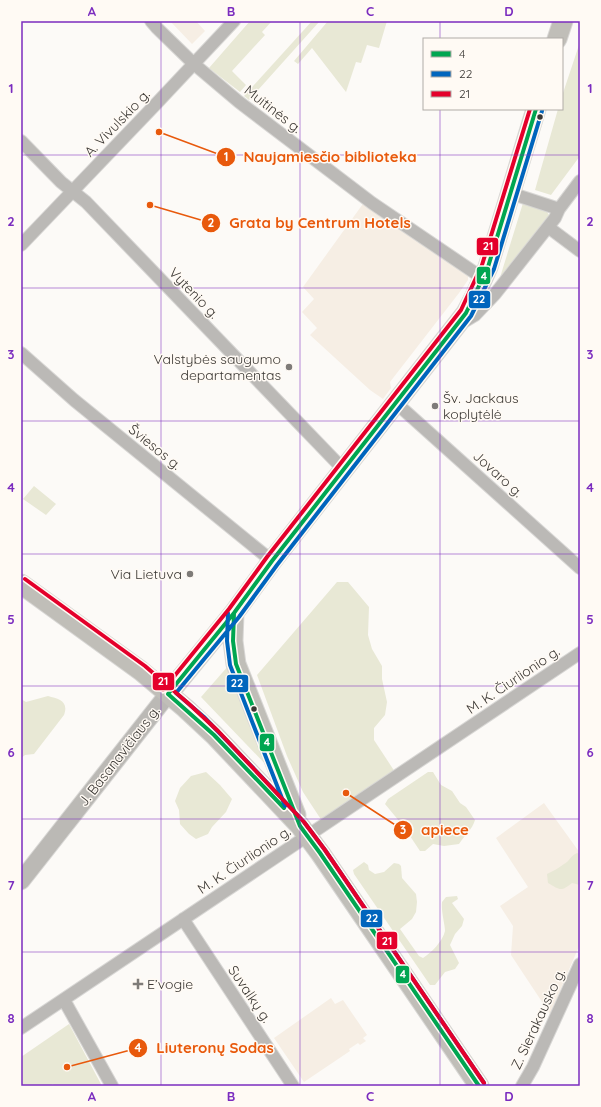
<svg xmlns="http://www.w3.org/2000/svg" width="601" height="1107" font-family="Quicksand,sans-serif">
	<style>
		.built { fill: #f6eee4 }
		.green { fill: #e8e8d5 }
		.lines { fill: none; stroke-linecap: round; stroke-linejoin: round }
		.minor-casing { stroke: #d8d7d5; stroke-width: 14 }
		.secondary-casing { stroke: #d8d7d5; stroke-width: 19 }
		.primary-casing { stroke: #d8d7d5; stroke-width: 21 }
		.minor { stroke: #bbb9b6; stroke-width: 12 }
		.secondary { stroke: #bbb9b5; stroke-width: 17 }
		.primary { stroke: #c0beb8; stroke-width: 19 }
		.bus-1-casing { stroke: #fffaf4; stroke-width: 7 }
		.bus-2-casing { stroke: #fffaf4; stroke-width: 7 }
		.bus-3-casing { stroke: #fffaf4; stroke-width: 7 }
		.bus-1 { stroke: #00a651; stroke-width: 4 }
		.bus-2 { stroke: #0065bd; stroke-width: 4 }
		.bus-3 { stroke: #e4002b; stroke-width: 4 }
		.grid { fill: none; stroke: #7b2cbf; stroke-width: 1; stroke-opacity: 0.55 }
		.bus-dot { fill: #3a3733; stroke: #fffaf4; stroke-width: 1.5 }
		.poi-dot { fill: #7e7b78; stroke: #fffaf4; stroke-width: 1.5 }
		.labels { text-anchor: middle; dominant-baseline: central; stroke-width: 3; stroke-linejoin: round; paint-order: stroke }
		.street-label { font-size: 14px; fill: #3a3733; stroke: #fffaf4 }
		.poi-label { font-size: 14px; fill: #3a3733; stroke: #fffaf4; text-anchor: end }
		.leader { fill: none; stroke: #e8590c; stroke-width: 1.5 }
		.callout-dot { fill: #e8590c; stroke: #fffaf4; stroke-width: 1.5 }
		.mark-label { font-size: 12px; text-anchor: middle; font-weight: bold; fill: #fff }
		.callout-label { font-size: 15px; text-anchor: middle; font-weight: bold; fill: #e8590c; stroke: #fffaf4; stroke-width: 3; stroke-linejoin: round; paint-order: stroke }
		.line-badge { stroke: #fffaf4; stroke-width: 1.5 }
		.badge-label { font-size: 11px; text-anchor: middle; font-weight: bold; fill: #fff }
		.neatline { fill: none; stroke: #7b2cbf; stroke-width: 1.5 }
		.grid-label { font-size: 13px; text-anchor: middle; font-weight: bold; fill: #7b2cbf }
	</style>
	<rect width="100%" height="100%" fill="#fcfaf7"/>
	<path class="built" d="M170,21H196L205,31L192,44Z
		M365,201L467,274L468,276V280L459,293L390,382L391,388L383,399L370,390L310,335L317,328L302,312L314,299L303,287Z
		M544,803L580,853V944L550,1014L511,955L513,926L500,906L528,887L496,838Z
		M331,998L335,1004L343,1000L367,1035L363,1038L366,1041L360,1045L358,1043L349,1049L350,1051L304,1082L274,1038Z"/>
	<path class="green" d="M250,21H272L262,32L265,35L232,71L246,85L240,92L209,68Z
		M312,21L319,22L249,100L244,96Z
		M328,21H387L379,48L367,45L361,63L356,62L346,92L312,48L298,64L294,61Z
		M580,42V156L551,195L535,190L558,109H562V96Z
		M523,203L546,210L549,215V219L498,284Z
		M34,486L56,504L46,515L23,499Z
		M337,582H348L369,607L368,635L372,649L382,666V679L387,702L385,715L374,728V740L395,772L322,821L303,792L287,756L257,675Z
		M229,665L270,769L201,697Z
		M48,696C59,699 69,701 64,715L34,754L25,755L21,758V699L26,702Z
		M206,772L220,785L232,799L226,812L212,827L208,834L196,839L189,834L180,824L179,810L175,801L180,788L191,776Z
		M428,772H433L441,785L452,791L460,803L466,807L475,820C472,830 465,835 459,844L444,846L433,844L425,851H420L404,827L385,804L388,799Z
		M577,853L580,854V885L572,883C561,892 560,890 548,883L547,874C553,871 559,868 564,864C570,861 570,856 577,853Z
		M364,862L368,865L369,870L375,874L384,872L394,863L399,864L401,866L402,878L416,894L417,902L416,912L412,919L400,929L419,956L423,958C431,953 443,941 445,931C445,924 441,912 442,902L446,897L457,896L458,899L452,903L464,919L462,926L455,934L450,945L459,963L455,969L445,972L435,985H430L354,874L353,870Z
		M69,1024L102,1086H54L53,1084L50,1086H21V1057Z"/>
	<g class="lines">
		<g class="minor-casing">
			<path id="minor" d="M151,21L157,28L194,64L239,102L372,203L484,279
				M21,141L61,182L86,202L343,469
				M510,193L559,209
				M548,227L580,251
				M21,245L155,105L234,21
				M465,321L475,315L495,294L555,218L559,209L580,181
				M21,353L74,400L272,561
				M395,402L580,568
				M183,919L293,1086
				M64,1000L112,1086
				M21,1028L580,653
				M522,1086L533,1067L580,964"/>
		</g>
		<g class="secondary-casing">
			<path id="secondary" d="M21,881L168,694"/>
		</g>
		<g class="primary-casing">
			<path id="primary" d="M557,39L563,21
				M21,584L141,671L185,708L214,735L300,826L320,853L479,1086
				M234,613L233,641L236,664L296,815
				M168,694L234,613L272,561L466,313L474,298L488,267L536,109"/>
		</g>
		<use href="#minor" class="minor"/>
		<use href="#secondary" class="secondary"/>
		<use href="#primary" class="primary"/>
		<g class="bus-1-casing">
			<path id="bus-1" d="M234,613L233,641L236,664L300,826L320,853L479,1086
				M168,694L234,613L272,561L466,313L488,267L536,109
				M168,694L214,735L284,808"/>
		</g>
		<g class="bus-2-casing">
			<path id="bus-2" d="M228,613L227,641L230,665L285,806
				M484,1083L325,850L304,822L259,774L204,717L176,693L239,617L277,565L471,316L494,269L542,111"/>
		</g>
		<g class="bus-3-casing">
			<path id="bus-3" d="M25,579L145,666L189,704L218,731L304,822L325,850L484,1083
				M163,690L229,609L267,557L461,310L482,265L530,109"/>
		</g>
		<use href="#bus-1" class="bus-1"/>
		<use href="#bus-2" class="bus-2"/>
		<use href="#bus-3" class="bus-3"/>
	</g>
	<path class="grid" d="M161,21V1086M300,21V1086M440,21V39M440,109V1086M21,155H580M21,288H580M21,421H580M21,554H580M21,686H580M21,819H580M21,952H580"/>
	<g class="bus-dot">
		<circle cx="540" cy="117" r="3.5"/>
		<circle cx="254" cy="709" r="3.5"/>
	</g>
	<g class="poi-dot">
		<circle cx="289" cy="367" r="4"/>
		<circle cx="435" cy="406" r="4"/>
		<circle cx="190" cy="574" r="4"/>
		<path d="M136 978h4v4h4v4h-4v4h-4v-4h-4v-4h4z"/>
	</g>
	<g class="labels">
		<g class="street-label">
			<text transform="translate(273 109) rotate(38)">Muitinės g.</text>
			<text transform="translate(117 123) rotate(-46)">A. Vivulskio g.</text>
			<text transform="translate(194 293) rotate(46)">Vytenio g.</text>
			<text transform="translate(155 447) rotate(39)">Šviesos g.</text>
			<text transform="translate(498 474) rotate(42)">Jovaro g.</text>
			<text transform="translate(513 680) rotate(-34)">M. K. Čiurlionio g.</text>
			<text transform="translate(119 756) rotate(-52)">J. Basanavičiaus g.</text>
			<text transform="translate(244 860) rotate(-34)">M. K. Čiurlionio g.</text>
			<text transform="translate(250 994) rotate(56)">Suvalkų g.</text>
			<text transform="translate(538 1019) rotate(-65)">Z. Sierakausko g.</text>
		</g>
		<g class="poi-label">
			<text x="281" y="359">Valstybės saugumo<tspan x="281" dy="16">departamentas</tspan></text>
			<text x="443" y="398" text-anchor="start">Šv. Jackaus<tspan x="443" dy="16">koplytėlė</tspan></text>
			<text x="182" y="574">Via Lietuva</text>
			<text x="147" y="984" text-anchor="start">E’vogie</text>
		</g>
	</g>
	<path class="leader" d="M159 132L226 157M150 205L211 223M346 793L403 830M67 1067L138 1048"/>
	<g class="callout-dot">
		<circle cx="159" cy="132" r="4"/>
		<circle cx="150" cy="205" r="4"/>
		<circle cx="346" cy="793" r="4"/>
		<circle cx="67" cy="1067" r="4"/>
		<circle cx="226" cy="157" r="10"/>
		<circle cx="211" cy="223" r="10"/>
		<circle cx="403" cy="830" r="10"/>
		<circle cx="138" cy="1048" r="10"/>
	</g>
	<g class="mark-label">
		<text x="226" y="161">1</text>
		<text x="211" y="227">2</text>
		<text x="403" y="834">3</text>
		<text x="138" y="1052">4</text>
	</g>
	<g class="callout-label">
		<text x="330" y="162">Naujamiesčio biblioteka</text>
		<text x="320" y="228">Grata by Centrum Hotels</text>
		<text x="445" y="835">apiece</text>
		<text x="215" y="1053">Liuteronų Sodas</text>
	</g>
	<g class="line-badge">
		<rect x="476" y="237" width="23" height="19" rx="4" fill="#e4002b"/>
		<rect x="476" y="266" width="15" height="19" rx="4" fill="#00a651"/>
		<rect x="468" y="290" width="23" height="19" rx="4" fill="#0065bd"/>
		<rect x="152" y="672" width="23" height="19" rx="4" fill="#e4002b"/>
		<rect x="226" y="674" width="23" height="19" rx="4" fill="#0065bd"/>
		<rect x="259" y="733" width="16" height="19" rx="4" fill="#00a651"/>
		<rect x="360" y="909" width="23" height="19" rx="4" fill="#0065bd"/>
		<rect x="376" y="931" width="22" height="19" rx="4" fill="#e4002b"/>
		<rect x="395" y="965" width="15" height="19" rx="4" fill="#00a651"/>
	</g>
	<g class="badge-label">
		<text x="488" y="250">21</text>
		<text x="484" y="280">4</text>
		<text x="479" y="303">22</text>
		<text x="163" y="685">21</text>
		<text x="237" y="687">22</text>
		<text x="267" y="746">4</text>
		<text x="372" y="922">22</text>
		<text x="387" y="945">21</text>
		<text x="403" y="978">4</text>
	</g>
	<rect width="601" height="1107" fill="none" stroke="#fffaf4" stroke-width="44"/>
	<rect x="423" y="38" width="140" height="72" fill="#fffaf4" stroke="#b0aca7"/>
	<rect x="431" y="51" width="20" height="6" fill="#00a651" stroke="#b0aca7"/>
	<text x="459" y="58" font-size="12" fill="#3a3733">4</text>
	<rect x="431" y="71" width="20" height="6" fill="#0065bd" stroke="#b0aca7"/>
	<text x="459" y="78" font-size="12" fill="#3a3733">22</text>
	<rect x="431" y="91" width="20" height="6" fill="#e4002b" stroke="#b0aca7"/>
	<text x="459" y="98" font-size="12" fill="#3a3733">21</text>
	<rect x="22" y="22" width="557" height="1063" class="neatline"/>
	<g class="grid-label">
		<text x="92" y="16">A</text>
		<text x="231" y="16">B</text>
		<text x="370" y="16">C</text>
		<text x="509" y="16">D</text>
		<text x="11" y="93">1</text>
		<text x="590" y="93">1</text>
		<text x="11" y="226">2</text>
		<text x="590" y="226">2</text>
		<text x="11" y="359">3</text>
		<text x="590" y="359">3</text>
		<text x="11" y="492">4</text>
		<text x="590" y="492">4</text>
		<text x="11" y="624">5</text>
		<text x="590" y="624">5</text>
		<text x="11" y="757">6</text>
		<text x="590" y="757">6</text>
		<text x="11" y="890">7</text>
		<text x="590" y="890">7</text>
		<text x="11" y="1023">8</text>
		<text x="590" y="1023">8</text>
		<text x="92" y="1101">A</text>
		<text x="231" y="1101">B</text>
		<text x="370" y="1101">C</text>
		<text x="509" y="1101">D</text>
	</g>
</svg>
